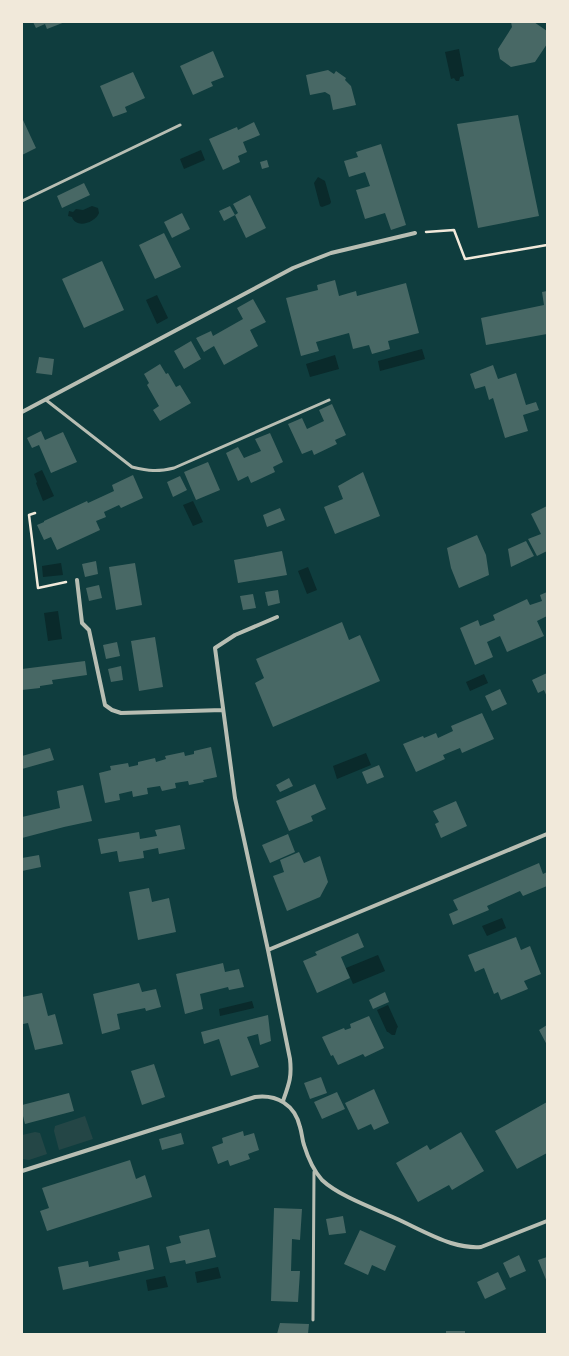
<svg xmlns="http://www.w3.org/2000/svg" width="569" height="1356" font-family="'Exo 2',sans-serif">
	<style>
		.green { fill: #244646 }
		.water { fill: #0a2a2b }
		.building { fill: #486865 }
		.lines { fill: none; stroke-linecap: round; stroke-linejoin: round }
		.path { stroke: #f1e9da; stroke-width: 2.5 }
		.service { stroke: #b8beb3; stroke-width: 3 }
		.minor { stroke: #b8beb3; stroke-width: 4 }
	</style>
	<rect width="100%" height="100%" fill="#0f3d3e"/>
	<path class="green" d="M85,1116L93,1139L59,1150L54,1131L55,1126Z
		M35,1132L40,1133L47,1154L29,1160L22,1159V1135Z"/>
	<path class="water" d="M459,49L464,76L460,77L459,81H456L454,78L451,79L445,52Z
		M201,150L205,160L184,169L180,159Z
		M318,177L325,181L331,202L330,204L322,207L320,206L314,183Z
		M92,206L98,208L99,213C95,223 76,229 72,217L68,216L69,211L73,212L76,209L83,210Z
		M157,295L168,318L157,324L146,300Z
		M422,349L425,359L380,371L378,361Z
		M335,355L339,369L310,377L306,364Z
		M42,470L54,496L43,501L36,483L37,482L34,474Z
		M193,501L203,522L193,526L183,505Z
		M61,563L63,575L43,577L42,566Z
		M308,567L317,590L307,594L298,571Z
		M58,611L62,639L48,641L44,613Z
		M484,674L488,683L470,691L466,682Z
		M366,753L371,765L337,779L333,766Z
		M502,918L506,928L487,936L482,926Z
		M378,955L385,971L353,984L346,968Z
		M252,1001L254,1008L220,1016L219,1009Z
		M388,1005L398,1027L397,1028L395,1035H392L388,1032H387L377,1010Z
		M218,1267L221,1278L197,1283L195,1272Z
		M165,1276L168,1287L148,1291L146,1280Z"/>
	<path class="building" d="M33,22H65L47,29L45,24L36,28Z
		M511,22H534L547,31V44L535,62L511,67L500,59L498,49L512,27Z
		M213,51L224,77L211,82L213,86L193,95L180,66Z
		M328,70L334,74L336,71L346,78L345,80L351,86L356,105L333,110L330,95L325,92L310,95L306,75Z
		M133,72L145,98L125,107L127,112L113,117L100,86Z
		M518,115L539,216L478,228L457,124Z
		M22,120H23L36,148L22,155Z
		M254,122L260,135L243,142L247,152L238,156L240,162L223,170L209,139L237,127L238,130Z
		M381,144L406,225L391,230L385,213L365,219L356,190L370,186L365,172L349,177L344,161L358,157L356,152Z
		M267,160L269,167L262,169L260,162Z
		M84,183L90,195L62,208L57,196Z
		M250,195L266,228L246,238L235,215L238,213L233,204Z
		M230,206L235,215L224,221L219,211Z
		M182,213L190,229L172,238L164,222Z
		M164,233L181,267L155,279L139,245Z
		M102,261L124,310L84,328L62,279Z
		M335,280L339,296L356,291L357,296L406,283L419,333L388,341L390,349L372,354L369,345L353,349L349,333L316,342L319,351L301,356L286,298L318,290L317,285Z
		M547,291V334L486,345L481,318L544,305L542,292Z
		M253,299L266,322L250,330L258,346L224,365L214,346L204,352L196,338L211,331L213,336L243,319L237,308Z
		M191,341L201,359L184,369L174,351Z
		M39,357L54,359L52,375L36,373Z
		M160,364L166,374L168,373L176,387L180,385L191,403L160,421L153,410L159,406L147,385L149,383L144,374Z
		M493,365L498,379L516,373L526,405L536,402L539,410L523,415L528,431L505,438L493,398L489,400L485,386L475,389L470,374Z
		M332,404L346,435L335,440L337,444L314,455L312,450L302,454L288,424L302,418L307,429L324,421L319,410Z
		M41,431L45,440L63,432L77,462L51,473L39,445L32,448L27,438Z
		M270,433L283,462L273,467L275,472L251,483L248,476L238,481L226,453L238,447L244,458L261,451L255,439Z
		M208,462L220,490L196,500L184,472Z
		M363,472L380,516L335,534L324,507L343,499L338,486Z
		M133,475L143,498L121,508L119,505L104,512L106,517L96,521L100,530L57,550L51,537L44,540L37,525L44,522V521L87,501L88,503L114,491L112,485Z
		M180,476L187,490L173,497L167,482Z
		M547,506V551L537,556L528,539L541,534L531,514Z
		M280,508L285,520L267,527L263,515Z
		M477,535L486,555L489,575L459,588L451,568L447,548Z
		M526,541L534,556L511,567L508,549Z
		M282,551L287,575L238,583L234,560Z
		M96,561L98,574L85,577L82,564Z
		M135,563L142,605L116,610L109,567Z
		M99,585L102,598L89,601L86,588Z
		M278,590L280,603L268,606L265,592Z
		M547,592V616L537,621L544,636L507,652L500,636L487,642L493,657L475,665L460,628L478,620L480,626L495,620L493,615L527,599L530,605L542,601L540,595Z
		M253,594L256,608L243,610L240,596Z
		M342,622L349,640L360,635L380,681L273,727L255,683L264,678L256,659Z
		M155,637L163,687L139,691L131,641Z
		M117,642L120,656L106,659L103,645Z
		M85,661L87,675L52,680L53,684L40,686V688L22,690V669Z
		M121,666L123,680L111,682L108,669Z
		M547,673V697L544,690L538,693L532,680Z
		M500,689L507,704L492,711L485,696Z
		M482,713L494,739L462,753L460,748L443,755L445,759L416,772L403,744L423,736L424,738L436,733L438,738L453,731L451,726Z
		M211,747L217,777L203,780L204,782L189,785L188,781L175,783L176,788L162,791L160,786L147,788L148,794L133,797L132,791L119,794L120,800L105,803L99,773L111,770L110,766L128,763L129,767L138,765V762L155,758L156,762L166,759L165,756L184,752L185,756L194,754V751Z
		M50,748L54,760L22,769V756Z
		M379,765L384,777L367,784L362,772Z
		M289,778L293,786L280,792L276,785Z
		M315,784L326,809L311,816L313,821L289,831L276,801Z
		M83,785L92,821L64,827L22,838V817L60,808L57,791Z
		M456,801L467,826L441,838L435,824L439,822L433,811Z
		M180,825L185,849L159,854L158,848L143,851L144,858L119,862L117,851L101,854L98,839L139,832L140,839L157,836L155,830Z
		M288,834L295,852L270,863L262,845Z
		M299,852L304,863L320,856L328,882L320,897L287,911L273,876L284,872L280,860Z
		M39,855L41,867L22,871V858Z
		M539,863L543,874L547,872V886L523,896L520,891L487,906L489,910L453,925L449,914L458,910L453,900Z
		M149,888L152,902L169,898L176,932L138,940L129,892Z
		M358,933L364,947L341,957L350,978L317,993L303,961L317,955L315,952Z
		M516,937L521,950L530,946L541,974L524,981L528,989L501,1000L498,992L494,994L484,968L475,972L468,955Z
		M223,963L225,972L239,969L244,987L229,990L228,987L200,994L203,1009L185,1014L176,974Z
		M139,983L142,992L156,989L161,1007L146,1011L145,1008L117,1014L120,1029L102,1034L93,994Z
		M385,992L389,1002L373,1009L369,1000Z
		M42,993L48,1016L55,1014L63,1044L35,1050L28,1023L23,1024L22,1019V997Z
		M268,1015L271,1041L260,1045L258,1034L247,1037L259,1067L231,1076L219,1039L204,1044L201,1032Z
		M369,1016L384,1048L365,1057L363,1054L338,1065L333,1055L331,1056L322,1037L344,1028L345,1030L351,1028L350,1024Z
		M547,1025V1045L539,1030Z
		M154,1064L165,1097L142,1105L131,1071Z
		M321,1077L327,1093L310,1099L304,1083Z
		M374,1089L389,1123L374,1130L371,1124L358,1130L345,1103Z
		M337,1092L345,1109L322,1119L314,1102Z
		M69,1093L74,1111L25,1124L22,1112V1105Z
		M547,1102V1153L517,1169L495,1131Z
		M243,1131L244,1136L254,1133L259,1150L248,1154L250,1159L230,1166L228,1160L218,1164L212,1147L223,1143L222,1138Z
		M461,1132L484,1171L452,1190L449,1185L418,1202L396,1163L427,1145L430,1150Z
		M181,1133L184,1144L162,1150L159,1139Z
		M130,1160L136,1179L145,1175L152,1197L47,1231L40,1211L49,1208L42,1188Z
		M274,1208L302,1209L300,1240L292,1239L291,1271H300L298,1302L271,1301Z
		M343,1216L346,1233L329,1235L326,1219Z
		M209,1229L216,1257L186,1264L185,1260L170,1263L166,1247L181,1243L179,1236Z
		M360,1230L396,1246L385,1271L372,1265L368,1275L344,1264Z
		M149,1245L154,1269L63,1290L58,1267L88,1261L89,1267L120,1260L118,1252Z
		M519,1255L526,1271L510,1278L503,1263Z
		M547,1257V1282L538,1260Z
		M498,1272L506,1289L485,1299L477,1282Z
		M280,1323L309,1324L308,1334H277Z
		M446,1331H465V1334H446Z"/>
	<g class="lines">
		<path class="path" d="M426,232L454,230L465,259L547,245
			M35,513L29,515L38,588L66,582"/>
		<path class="service" d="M22,201L180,125
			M46,400L132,467C149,471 157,472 174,468L329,400
			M313,1320L314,1172"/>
		<path class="minor" d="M22,412L293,268L331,253L415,233
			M77,580L82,623L89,630L105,705L112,710L121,713L223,710
			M277,617L235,635L215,648L235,798L268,950L290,1059C292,1077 289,1084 283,1101
			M268,950L547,834
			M22,1171L255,1097C277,1094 295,1105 300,1127C302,1133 302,1139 304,1145C308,1158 313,1170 322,1180C339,1196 373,1208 395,1218C413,1226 432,1237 451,1243C461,1246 470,1248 481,1247L547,1221"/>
	</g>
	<rect width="569" height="1356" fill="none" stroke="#f1e9da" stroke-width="46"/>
</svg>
